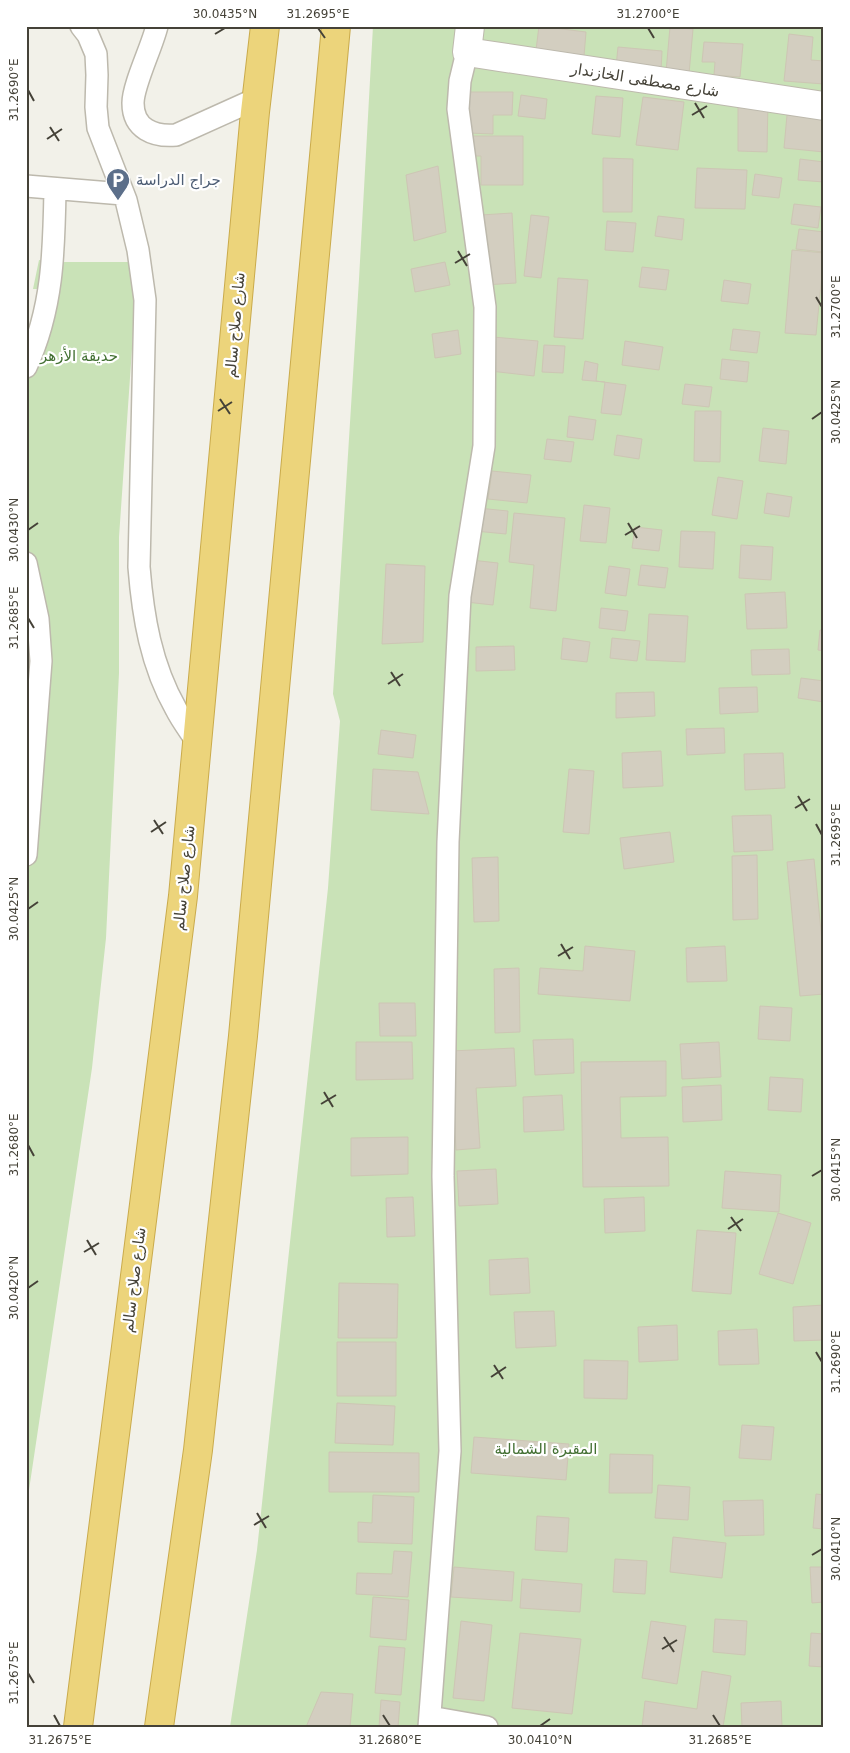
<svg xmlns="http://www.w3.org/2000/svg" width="850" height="1753" font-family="'DejaVu Sans',Vazirmatn,sans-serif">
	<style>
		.green { fill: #c9e2b7 }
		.building { fill: #d3cec0; stroke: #cdc6b4 }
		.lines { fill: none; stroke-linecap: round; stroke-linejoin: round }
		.lane-casing { stroke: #bdb9ad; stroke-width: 24 }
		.street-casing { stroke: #bdb9ad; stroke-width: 30 }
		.highway-casing { stroke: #caab4c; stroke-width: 30 }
		.lane { stroke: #fff; stroke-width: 21 }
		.street { stroke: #fff; stroke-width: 28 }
		.highway { stroke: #ecd47b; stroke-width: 28 }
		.ticks { fill: none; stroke: #454238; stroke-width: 2 }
		.labels { text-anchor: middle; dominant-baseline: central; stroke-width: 4.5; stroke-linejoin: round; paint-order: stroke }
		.street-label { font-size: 15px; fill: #454238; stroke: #fff }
		.service-label { font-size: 15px; fill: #4e5e75; stroke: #fff; text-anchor: start }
		.park-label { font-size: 15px; fill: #437033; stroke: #fff }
		.neatline { fill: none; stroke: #454238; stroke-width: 2 }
		.ticks-label { font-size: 12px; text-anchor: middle; fill: #454238 }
	</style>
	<rect width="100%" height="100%" fill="#f2f1e9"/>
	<path class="green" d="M373,26H824V1727H230L257,1550L328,888L340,721L333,694L359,279Z
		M39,260L53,262H138L119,537V673L106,938L92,1068L26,1510V347L41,289H33Z"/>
	<path class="building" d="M539,26L586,32L584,56L536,50Z
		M670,27L693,29L689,74L666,72Z
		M789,34L813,37L811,60L824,61V84L784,81Z
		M704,42L743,44L740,77L714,75L715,62H702Z
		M618,47L662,51L661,71L616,67Z
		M469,92H513L512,115H493V134L468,133Z
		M521,95L547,99L545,119L518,116Z
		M596,96L623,98L620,137L592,134Z
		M643,97L684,102L678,150L636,145Z
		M738,100H768L767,152L738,151Z
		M787,115L824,119V152L784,148Z
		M466,136H523V185H481V156H466Z
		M603,158L633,159L632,212H603Z
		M800,159L824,162V182L798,180Z
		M438,166L446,232L414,241L406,175Z
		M697,168L747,170L745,209L695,208Z
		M755,174L782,178L779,198L752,195Z
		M794,204L821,207L818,228L791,224Z
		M512,213L516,283L484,285L481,215Z
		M531,215L549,217L541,278L524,276Z
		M658,216L684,219L682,240L655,236Z
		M607,221L636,223L633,252L605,250Z
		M799,229L824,232L823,252L796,249Z
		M792,250L824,253L816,335L785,333Z
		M445,262L450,285L415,292L411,269Z
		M642,267L669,270L666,290L639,287Z
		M558,278L588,280L583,339L554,337Z
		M724,280L751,284L748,304L721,301Z
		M733,329L760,332L757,353L730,350Z
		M458,330L461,354L435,358L432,334Z
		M493,337L538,341L534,376L490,371Z
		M625,341L663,347L659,370L622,365Z
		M544,345L565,346L563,373L542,372Z
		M722,359L749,362L747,382L720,379Z
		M585,361L598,364L596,381L626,385L621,415L601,413L605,382L582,380Z
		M685,384L712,387L709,407L682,404Z
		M695,411H721L720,462L694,461Z
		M569,416L596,420L593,440L567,437Z
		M763,428L789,431L786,464L759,461Z
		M617,435L642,439L639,459L614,455Z
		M547,439L574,442L571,462L544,459Z
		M492,471L531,475L527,503L488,499Z
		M718,477L743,481L737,519L712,515Z
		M767,493L792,497L789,517L764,513Z
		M584,505L610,508L606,543L580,541Z
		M478,508L508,511L506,534L475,531Z
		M514,513L565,518L556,611L530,608L534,565L509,562Z
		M635,527L662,530L659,551L632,548Z
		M681,531L715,532L713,569L679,567Z
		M741,545L773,547L771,580L739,578Z
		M471,560L498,563L493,605L466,602Z
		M386,564L425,566L423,642L382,644Z
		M641,565L668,568L665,588L638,585Z
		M609,566L630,569L626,596L605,593Z
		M785,592L787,628L747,629L745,594Z
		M601,608L628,611L625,631L599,628Z
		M649,614L688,616L685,662L646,660Z
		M820,630H824V651L818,650Z
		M563,638L590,642L587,662L561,659Z
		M612,638L640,641L637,661L610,658Z
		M514,646L515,670L476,671V647Z
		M789,649L790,674L752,675L751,650Z
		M801,678L824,681V702L798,698Z
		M757,687L758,712L720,714L719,688Z
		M654,692L655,716L616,718V693Z
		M724,728L725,753L687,755L686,729Z
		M381,730L416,735L413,758L378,754Z
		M661,751L663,786L623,788L622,753Z
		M783,753L785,788L745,790L744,754Z
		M373,769L418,772L429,814L371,810Z
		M569,769L594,771L589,834L563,832Z
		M771,815L773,850L734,852L732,816Z
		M670,832L674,862L624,869L620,838Z
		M757,855L758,919L733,920L732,856Z
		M498,857L499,921L474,922L472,858Z
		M814,859L824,962V994L800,996L787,862Z
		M585,946L635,951L630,1001L538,994L540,968L583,971Z
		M725,946L727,981L687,982L686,948Z
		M519,968L520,1032L495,1033L494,969Z
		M379,1003H415L416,1036H380Z
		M760,1006L792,1008L790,1041L758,1039Z
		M573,1039L574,1073L535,1075L533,1040Z
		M356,1042H412L413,1079L356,1080Z
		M719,1042L721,1077L682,1079L680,1044Z
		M514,1048L516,1086L476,1088L480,1148L456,1150L451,1051Z
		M666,1061V1096L620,1097L621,1138L668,1137L669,1186L583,1187L581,1062Z
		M770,1077L803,1079L801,1112L768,1110Z
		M721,1085L722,1120L683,1122L682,1087Z
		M562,1095L564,1130L524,1132L523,1097Z
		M408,1137V1174L351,1176V1138Z
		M496,1169L498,1204L459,1206L457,1171Z
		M725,1171L781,1175L779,1212L722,1208Z
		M413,1197L415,1236L387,1237L386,1198Z
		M644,1197L645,1231L605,1233L604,1199Z
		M778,1213L811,1223L793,1284L759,1274Z
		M697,1230L736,1233L731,1294L692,1291Z
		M528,1258L530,1293L490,1295L489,1260Z
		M339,1283L398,1284L397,1338H338Z
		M824,1305V1340L794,1341L793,1307Z
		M554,1311L556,1346L516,1348L514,1312Z
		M677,1325L678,1360L639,1362L638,1327Z
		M757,1329L759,1364L719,1365L718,1331Z
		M337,1342H396V1396H337Z
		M584,1360L628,1361L627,1399L584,1398Z
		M337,1403L395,1406L393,1445L335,1443Z
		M742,1425L774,1427L771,1460L739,1458Z
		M474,1437L569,1444L566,1480L471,1473Z
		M329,1452L419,1453V1492H329Z
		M610,1454L653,1455L652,1493H609Z
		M658,1485L690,1487L688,1520L655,1518Z
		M816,1494L824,1495V1529L813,1528Z
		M373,1495L414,1497L412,1544L358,1542V1522L372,1523Z
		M763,1500L764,1535L725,1536L723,1501Z
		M537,1516L569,1518L567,1552L535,1550Z
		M673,1537L726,1543L722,1578L670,1572Z
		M394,1551L412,1552L408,1597L356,1594L357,1573L392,1574Z
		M615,1559L647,1561L645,1594L613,1592Z
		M454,1567L514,1572L512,1601L451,1597Z
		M810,1567H824V1602L812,1603Z
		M522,1579L582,1584L580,1612L520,1608Z
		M373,1597L409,1600L406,1640L370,1637Z
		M715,1619L747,1621L745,1655L713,1652Z
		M461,1621L492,1625L484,1701L453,1698Z
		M651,1621L686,1626L677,1684L642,1678Z
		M520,1633L581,1639L572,1714L512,1708Z
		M811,1633L824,1634V1667L809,1666Z
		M379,1646L405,1648L401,1695L375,1693Z
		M702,1671L731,1676L723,1727H642L645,1701L697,1709Z
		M321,1692L353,1694L350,1727H306Z
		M381,1700L400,1702L398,1727H379Z
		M781,1701L782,1727H742L741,1703Z"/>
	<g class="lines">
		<g class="lane-casing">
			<path id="lane" d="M81,26L88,35L96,54L97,75L96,107L98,128L126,200L138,250L145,300L139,567C143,617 151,665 176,709C182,721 190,731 197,742
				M157,26C152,47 133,85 133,103C133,129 154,137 176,135L258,98
				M26,186L123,194
				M26,367C53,309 54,251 55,189
				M26,563L38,619L41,661L26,855
				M430,1717L487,1727
				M429,1727L450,1451L443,1176L448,842L460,596L484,446L485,307L458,109L460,81L467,52"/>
		</g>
		<g class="street-casing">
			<path id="street" d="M470,26L467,52L824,106"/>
		</g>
		<g class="highway-casing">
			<path id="highway" d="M78,1727L183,896L255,112L265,26
				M159,1727L198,1450L243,1036L336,26"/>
		</g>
		<use href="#lane" class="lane"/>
		<use href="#street" class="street"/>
		<use href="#highway" class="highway"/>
	</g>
	<path class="ticks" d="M318,28L325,38M648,28L654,38M215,34L225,28M28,90L34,101M695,103L704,118M692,115L707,106M50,127L59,141M47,139L62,129M458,251L467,266M455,263L470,254M816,297L822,307M220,399L230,414M218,411L232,402M812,419L822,412M628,523L637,538M28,530L38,523M625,535L640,526M28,618L34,628M391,672L400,686M388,684L403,674M798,796L807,811M795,808L810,799M154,820L163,834M816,824L822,835M151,832L166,822M28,909L38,902M561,944L570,959M558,956L573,947M324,1092L333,1107M321,1104L336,1095M28,1145L34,1156M812,1176L822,1170M731,1217L741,1231M728,1229L743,1219M87,1240L96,1255M84,1252L99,1243M28,1288L38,1281M816,1352L822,1362M494,1365L503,1379M491,1377L506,1367M257,1513L266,1528M254,1525L269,1516M812,1555L822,1549M664,1637L674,1652M662,1649L677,1640M28,1673L34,1683M54,1715L60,1726M383,1715L390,1726M713,1715L720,1726M540,1726L550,1719"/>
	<defs>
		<g id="parking-pin" transform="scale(1.25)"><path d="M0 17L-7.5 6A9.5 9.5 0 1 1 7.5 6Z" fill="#5c6f8a" stroke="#fff"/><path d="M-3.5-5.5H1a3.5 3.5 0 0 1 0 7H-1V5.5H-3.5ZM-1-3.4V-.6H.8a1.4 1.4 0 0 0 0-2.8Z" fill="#fff"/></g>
	</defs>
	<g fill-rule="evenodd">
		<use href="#parking-pin" x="118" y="180"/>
	</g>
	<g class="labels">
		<g class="street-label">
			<text transform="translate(645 80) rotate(9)">شارع مصطفى الخازندار</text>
			<text transform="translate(235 325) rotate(-85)">شارع صلاح سالم</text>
			<text transform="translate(184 878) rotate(-84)">شارع صلاح سالم</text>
			<text transform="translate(134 1280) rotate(-83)">شارع صلاح سالم</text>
		</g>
		<g class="service-label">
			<text x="136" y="180">جراج الدراسة</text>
		</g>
		<g class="park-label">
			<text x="79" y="356">حديقة الأزهر</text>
			<text x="546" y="1449">المقبرة الشمالية</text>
		</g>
	</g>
	<rect width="850" height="1753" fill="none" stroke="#ffffff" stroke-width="55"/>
	<rect x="28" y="28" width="794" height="1698" class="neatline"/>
	<g class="ticks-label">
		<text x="225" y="18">30.0435°N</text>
		<text x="318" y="18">31.2695°E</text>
		<text x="648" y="18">31.2700°E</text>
		<text transform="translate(14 90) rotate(-90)" y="4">31.2690°E</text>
		<text transform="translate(836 307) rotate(-90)" y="4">31.2700°E</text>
		<text transform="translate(836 412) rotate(-90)" y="4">30.0425°N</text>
		<text transform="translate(14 530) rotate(-90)" y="4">30.0430°N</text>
		<text transform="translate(14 618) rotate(-90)" y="4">31.2685°E</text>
		<text transform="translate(836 835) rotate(-90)" y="4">31.2695°E</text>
		<text transform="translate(14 909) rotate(-90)" y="4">30.0425°N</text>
		<text transform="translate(14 1145) rotate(-90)" y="4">31.2680°E</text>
		<text transform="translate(836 1170) rotate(-90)" y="4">30.0415°N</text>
		<text transform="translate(14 1288) rotate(-90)" y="4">30.0420°N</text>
		<text transform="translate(836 1362) rotate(-90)" y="4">31.2690°E</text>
		<text transform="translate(836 1549) rotate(-90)" y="4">30.0410°N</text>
		<text transform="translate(14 1673) rotate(-90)" y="4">31.2675°E</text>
		<text x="60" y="1744">31.2675°E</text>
		<text x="390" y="1744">31.2680°E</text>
		<text x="540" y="1744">30.0410°N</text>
		<text x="720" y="1744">31.2685°E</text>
	</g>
</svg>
